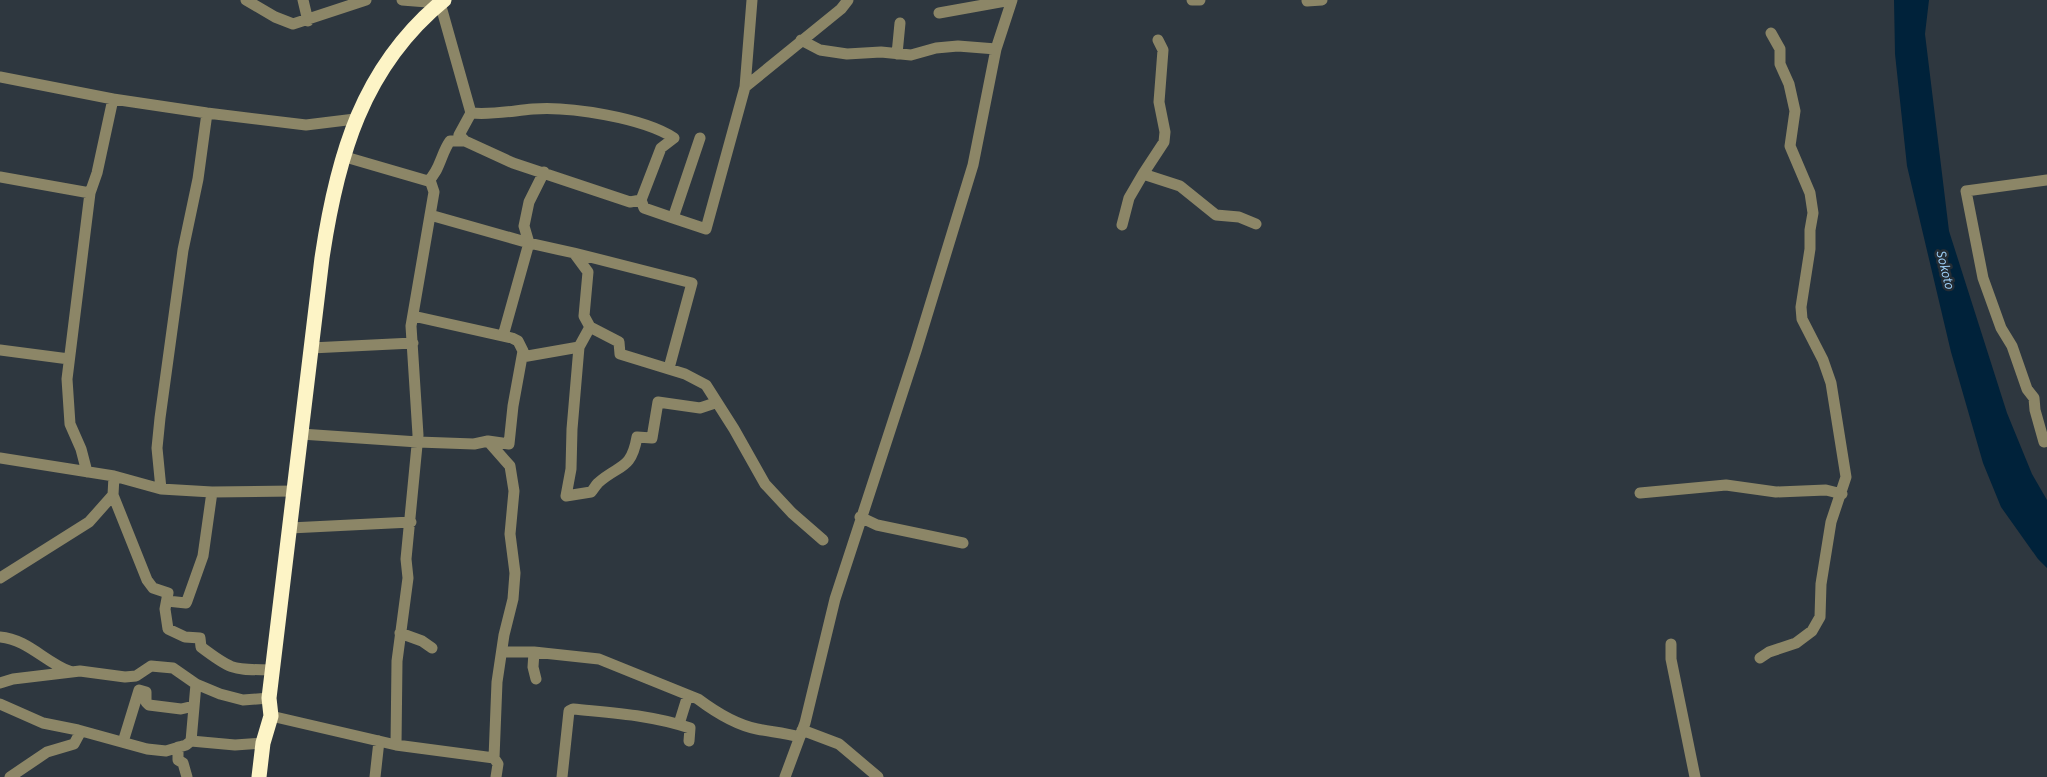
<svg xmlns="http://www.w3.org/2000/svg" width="2047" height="777" font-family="'Source Sans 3',sans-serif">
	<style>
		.water { fill: #00223a }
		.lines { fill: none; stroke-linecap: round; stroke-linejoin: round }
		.minor { stroke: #8c8667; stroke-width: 11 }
		.highway { stroke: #fdf4c6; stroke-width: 15 }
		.labels { text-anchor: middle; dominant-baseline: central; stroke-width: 5; stroke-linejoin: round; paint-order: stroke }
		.water-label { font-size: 14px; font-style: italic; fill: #9ccef6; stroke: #242d35 }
	</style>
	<rect width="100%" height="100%" fill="#2e373f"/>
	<path class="water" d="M1894,0H1929L1925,34L1949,231L2007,413L2032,474L2047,500V568L2038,559L2001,507L1983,463L1951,352L1907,166L1895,54Z"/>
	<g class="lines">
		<path class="minor" d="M246,0L275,17L293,24L366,0
			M303,0L308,21
			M402,0L440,3L471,113C493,115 511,111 533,109C569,106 644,118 674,138L661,148L641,200L630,202L513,163L465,141H450C441,153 440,171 428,181
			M1192,0H1200
			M1307,1L1322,0
			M939,13L1011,0
			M801,40L820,50L847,54L881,52L911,55L936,48L958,46L996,49
			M897,54L900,23
			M0,77L113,99L207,113L306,125L355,119
			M745,87L841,9L848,0
			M465,141L459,135L471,113
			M342,156L428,181L431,183L434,192L411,326L418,435L406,559L408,578L397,661L396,745
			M1143,174L1164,142L1165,132L1159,102L1163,50L1158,40
			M0,177L90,193
			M641,200L644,208L673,218L700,138
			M430,215L529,243L574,253L588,272L584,316L590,327L619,342L620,354L685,374L706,385L734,429L765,484L792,513L823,540
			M673,218L706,229L745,87L752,0
			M1122,225L1129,198L1143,174L1180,186L1216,215L1239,217L1256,224
			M574,253L692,283L669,368
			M503,336L529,243L524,226L529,202L544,172
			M579,347L572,429L571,469L566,496L591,492C594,489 595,486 598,483C619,464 631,471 637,437L652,438L658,402L700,408L715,403
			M311,348L413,343
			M0,350L69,359
			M522,357L579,347L590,327
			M301,434L418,442L474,444L488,441L509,444L513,406L523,351L518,341L512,338L413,316
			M488,441L510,466L514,491L510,534L515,573L513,599L504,635L497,682L494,758
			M2044,442L2035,410L2034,398L2027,389L2012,346L2001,328L1983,278L1966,191L2047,180
			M0,458L114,476L161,489L212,492L294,491
			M87,472L81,449L70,424L67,379L90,193L97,173L113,99
			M161,489L157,448L160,418L183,250L198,179L207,113
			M1640,493L1726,485L1776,492L1826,490L1842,494
			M113,495L147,580L153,588L168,593L165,609L168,629L185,637L200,638L201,647C234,672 233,669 273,670
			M860,517L877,525L963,543
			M290,528L411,522
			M0,578L89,522L113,495L114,476
			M167,601L186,603L187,601L203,556L212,492
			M400,633L422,641L432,648
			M0,637C27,639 45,662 69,671
			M1671,644V659L1695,777
			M503,652H534
			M1760,658L1769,652L1796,643L1812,631L1820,617L1821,584L1831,522L1846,477L1831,383L1823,360L1802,319L1801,307L1810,249V230L1813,213L1810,193L1790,146L1795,111L1789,84L1780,64V49L1771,33
			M536,679L533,667L534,652L599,659L698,699C714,711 737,725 757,729C772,732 785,733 799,737
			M0,683L13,679L80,671L125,677L136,676L151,666L173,668L196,684L220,694L243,700L269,698
			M0,704L43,723L78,730L147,749L166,751L186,745L191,741L196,684
			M271,716L396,745L494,758L498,764L496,777
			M679,724L688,695
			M802,730L839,744L878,777
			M191,741L235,745L263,743
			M123,742L139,690L146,692V702L149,705L181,709L194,706
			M178,747V760L183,763L187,777
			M10,777L47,752L74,744L81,731
			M375,777L379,741
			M562,777L569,711L573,709C612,713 652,715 690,728L689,741
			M785,777L805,723L835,599L916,351L973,165L996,49L1012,0"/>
		<path class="highway" d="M259,777L263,743L271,716L269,698L322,258C337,157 362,67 444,0"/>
	</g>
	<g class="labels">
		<g class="water-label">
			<text transform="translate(1945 270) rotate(76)">Sokoto</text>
		</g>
	</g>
</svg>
